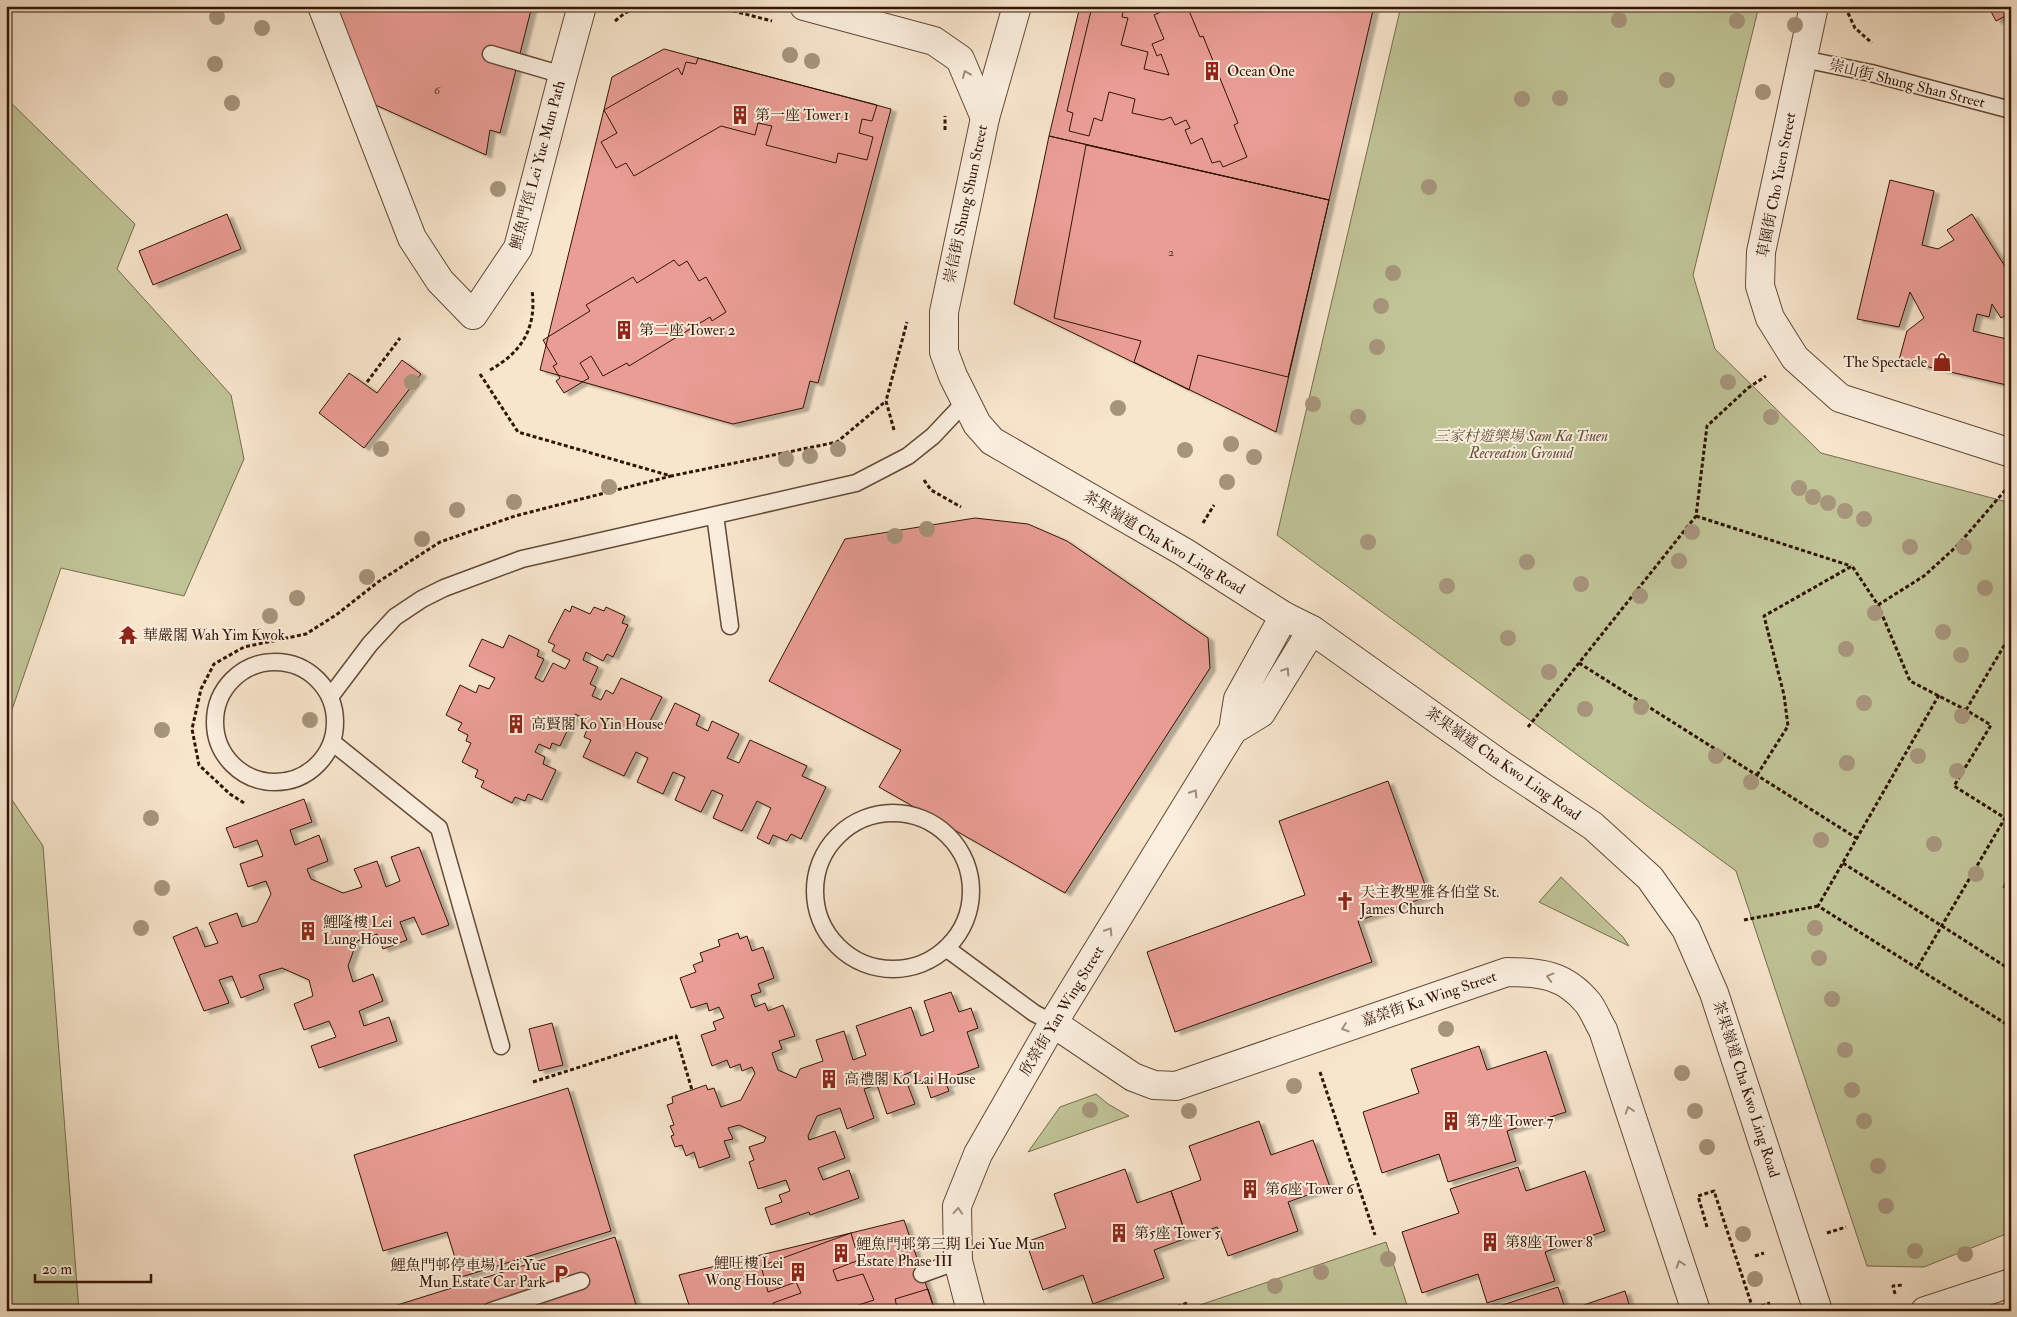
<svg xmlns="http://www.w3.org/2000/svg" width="2017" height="1317" font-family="'IM FELL Double Pica','Noto Serif TC',serif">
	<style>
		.green { fill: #bfc396; stroke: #786c4e }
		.building { fill: #ea9d95; stroke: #321505; filter: url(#shadow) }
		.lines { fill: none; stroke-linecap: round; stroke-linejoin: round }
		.service-casing { stroke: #634937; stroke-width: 19 }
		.minor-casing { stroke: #634937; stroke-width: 30 }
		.tertiary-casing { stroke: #634937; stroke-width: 30 }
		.path { stroke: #321505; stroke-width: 3; stroke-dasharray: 4 2.5; stroke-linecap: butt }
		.service { stroke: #faeede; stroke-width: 16 }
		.minor { stroke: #faeede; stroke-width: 28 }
		.tertiary { stroke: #faeede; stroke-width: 28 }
		.tree { fill: #a6947b }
		.oneway { stroke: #a08c7c }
		.labels { text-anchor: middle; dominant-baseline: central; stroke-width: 4; stroke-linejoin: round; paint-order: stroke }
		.number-label { font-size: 12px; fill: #603729 }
		.poi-label { font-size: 15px; fill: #321505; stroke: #faeede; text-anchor: start }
		.street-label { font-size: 15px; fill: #321505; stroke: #faeede }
		.park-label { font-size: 15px; font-style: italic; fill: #635238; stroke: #faeede }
	</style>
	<defs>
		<filter id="shadow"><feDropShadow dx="5.5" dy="3" stdDeviation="1" flood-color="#0004"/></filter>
	</defs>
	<rect width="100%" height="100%" fill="#f7e5cc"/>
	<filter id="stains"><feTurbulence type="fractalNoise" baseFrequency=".004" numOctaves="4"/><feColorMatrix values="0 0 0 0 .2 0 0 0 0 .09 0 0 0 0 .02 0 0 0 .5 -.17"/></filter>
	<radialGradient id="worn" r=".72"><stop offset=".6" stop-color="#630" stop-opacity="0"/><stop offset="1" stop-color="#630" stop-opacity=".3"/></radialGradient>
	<path class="green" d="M1401,6H1759L1693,275L1715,349L1821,453L2011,503V1232L1924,1267L1867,1266L1736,871L1277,535Z
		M6,98L135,224L117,269L231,395L244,459L184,596L61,568L6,727Z
		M6,791L43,846L79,1311H6Z
		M1561,877L1623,937L1629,946L1539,902Z
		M1096,1094L1108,1104L1129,1116L1028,1152L1060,1107Z
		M1386,1242L1409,1311H1195L1194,1307Z"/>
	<path class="building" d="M332,6H532L500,133L490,130L486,155L369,102Z
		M1080,6H1374L1329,200L1049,136Z
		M1099,6H1124L1122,17L1128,18L1121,45L1148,52L1144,69L1169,75L1161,54L1157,56L1152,44L1164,39L1154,15L1163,11L1161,6H1187L1200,37L1203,36L1238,123L1234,125L1247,157L1223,167L1220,161L1212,163L1202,138L1191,144L1185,130L1190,128L1186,120L1175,125L1171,117L1163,120L1132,113L1135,99L1109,92L1102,121L1094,118L1089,136L1069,131L1073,113L1067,111L1091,11L1097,12Z
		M1988,6H2011V13L1996,21Z
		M664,49L891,109L818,383L810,381L803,408L733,424L540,370L612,77Z
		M698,58L877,105L872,121L862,119L859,133L873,137L867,160L838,153L836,163L766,145L772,126L758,123L755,135L721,126L634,176L626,163L616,168L601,142L617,133L604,110L678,68L682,75L686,62L696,64Z
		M1049,136L1329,200L1276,432L1014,304Z
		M1086,145L1329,200L1288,377L1198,355L1189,390L1134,362L1141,341L1054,318Z
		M1890,180L1934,191L1922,245L1938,249L1954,240L1947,230L1972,214L2011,276V312L2001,318L1992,304L1989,317L1977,314L1973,331L2011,340V386L1899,360L1907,331L1924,318L1910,292L1899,327L1857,319Z
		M227,214L241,249L153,285L139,251Z
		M674,260L679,266L687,261L699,281L706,277L726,312L712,321L710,317L629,366L627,363L603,376L591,356L580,363L589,378L564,393L556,381L560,378L553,366L557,364L543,340L590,311L586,305L633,277L637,283Z
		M402,360L421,374L364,448L319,413L349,373L377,393Z
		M975,518L1028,524L1067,541L1208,638L1210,668L1065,893L879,787L901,750L769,681L845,539Z
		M572,606L590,614L594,607L604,611L606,607L625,616L622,623L628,625L613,657L607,654L603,661L586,652L583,660L598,667L590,684L596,687L592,696L601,700L606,690L613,694L621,678L662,697L650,721L663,728L675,703L700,715L696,725L708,731L712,721L739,734L727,758L739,763L750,740L807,766L802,776L826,787L801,839L791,834L787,841L773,835L769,844L757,838L771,808L757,801L742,831L713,818L723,795L712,790L701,812L675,800L685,777L673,772L663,794L637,782L648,758L636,752L624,776L583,757L591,740L584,737L588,727L581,723L583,718L575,714L560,746L552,743L550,749L539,744L535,752L545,757L543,764L556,770L542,800L528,794L525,801L515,797L512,803L481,787L484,781L475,777L478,770L462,762L471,743L466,741L468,735L458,730L462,723L446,715L460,685L476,693L479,685L489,689L495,678L469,666L482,639L503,648L509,635L539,650L537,656L544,659L535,678L543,682L553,663L565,669L570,660L552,651L555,645L548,642L565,609L570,612Z
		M1388,781L1429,896L1358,921L1372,962L1175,1032L1147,952L1305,895L1279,821Z
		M304,799L312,822L290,830L295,845L319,835L328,861L307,869L311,879L343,893L362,887L354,869L377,861L386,887L400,881L391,857L419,847L449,925L422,935L414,917L400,922L407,940L383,949L377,934L357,941L348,966L353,982L373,974L383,1001L359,1011L364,1026L389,1017L397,1041L319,1068L311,1046L336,1037L329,1021L304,1030L294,1004L313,996L309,980L282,968L259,975L264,989L241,998L232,976L219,980L229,1003L204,1011L173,937L197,927L205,947L218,943L209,923L237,913L242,927L257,922L271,894L266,881L248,887L240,864L263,856L257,840L234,848L226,828Z
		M2011,873V891L2003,887Z
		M738,933L740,939L747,936L752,951L763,947L774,978L758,984L761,992L751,995L755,1007L765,1003L768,1011L783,1005L795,1036L779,1041L782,1049L772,1053L778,1070L796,1078L800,1069L823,1061L816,1040L844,1031L853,1060L866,1055L856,1026L911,1007L921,1036L934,1031L924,1001L951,992L959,1012L971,1008L978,1028L967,1032L979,1067L957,1075L959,1079L946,1084L949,1091L931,1098L925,1079L917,1082L913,1071L904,1075L915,1104L887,1114L877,1085L864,1089L874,1118L847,1129L840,1108L817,1116L808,1136L809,1140L835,1131L845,1158L818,1168L823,1180L849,1170L859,1198L810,1215L809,1212L771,1225L765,1208L782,1202L779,1195L790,1191L786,1180L758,1189L749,1162L754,1160L749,1147L764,1142L766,1137L739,1125L728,1128L733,1139L724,1141L730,1157L699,1168L694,1152L686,1156L682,1145L675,1147L671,1136L674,1135L670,1126L674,1125L667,1105L673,1103L672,1097L706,1085L708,1090L714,1088L721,1107L741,1100L755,1073L752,1067L742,1071L740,1064L730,1068L727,1060L712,1066L701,1035L716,1030L713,1022L724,1018L719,1007L709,1011L707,1003L691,1008L680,978L696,972L693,965L703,961L700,953L720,946L718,940Z
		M552,1023L563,1065L539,1071L529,1029Z
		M1479,1046L1487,1070L1546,1051L1566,1112L1507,1131L1516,1161L1448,1182L1439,1154L1382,1173L1363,1112L1419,1093L1411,1069Z
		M568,1088L611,1231L461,1277L447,1232L383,1251L354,1155Z
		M1259,1121L1271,1155L1313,1140L1330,1187L1288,1202L1298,1231L1228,1256L1217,1227L1187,1238L1171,1191L1201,1180L1189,1146Z
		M1518,1167L1526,1191L1585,1171L1605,1231L1545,1252L1555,1281L1487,1303L1478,1274L1422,1293L1402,1232L1459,1213L1450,1189Z
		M1125,1169L1137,1203L1171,1191L1187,1238L1154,1250L1164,1278L1093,1304L1083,1275L1043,1290L1026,1242L1066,1228L1054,1194Z
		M904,1220L935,1311H691L679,1275Z
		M851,1233L859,1260L833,1270L837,1281L863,1274L874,1300L849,1308L850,1311H775L773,1303L801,1293L796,1282L768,1292L761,1266Z
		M615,1237L638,1311H378Z
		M1558,1287L1566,1311L1625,1291L1631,1311H1491L1490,1309Z
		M928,1289L935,1311H887L897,1307L895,1299Z"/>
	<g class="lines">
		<g class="service-casing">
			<path id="service" d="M491,54L563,75
				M1803,59L1871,73L2011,110
				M715,515L730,626
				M215 722a60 60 0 1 1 120 0a60 60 0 1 1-120 0Z
				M330,697L370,644L395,617L422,599L444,588L522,559L856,483L908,456L933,436L965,402
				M332,742L439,828L501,1046
				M815 891a78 78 0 1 1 156 0a78 78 0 1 1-156 0Z
				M946,948L1034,1013L1053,1023
				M922,1274L958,1261
				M491,1311L581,1281"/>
		</g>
		<g class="minor-casing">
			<path id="minor" d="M322,6L412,238L440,281L473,315L518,248L563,75L582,6
				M804,6L934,41L960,59L985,118
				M1814,6L1761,252L1760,286L1770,318L1795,358L1840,398L2011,453
				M1233,730L1238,699L1284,616
				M1053,1023L1133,1077L1154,1085L1176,1086L1507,972C1541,972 1565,975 1588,1003C1594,1011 1598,1022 1603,1030L1696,1311
				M971,1311L958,1261L957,1206L978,1154L1053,1023L1233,730L1261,713L1312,630
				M1925,1311L2011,1283"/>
		</g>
		<g class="tertiary-casing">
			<path id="tertiary" d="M1017,6L985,118L944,312V352L953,376L977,424L992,441L1184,552L1284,616L1312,630L1500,764L1593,826L1650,878L1686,929L1714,993L1818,1311"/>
		</g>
		<path class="path" d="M714,6L772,21
			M1848,13L1855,28L1872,43
			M615,21L625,13L641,6
			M945,130V116
			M490,370C522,352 537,328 532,290
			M480,374L518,432L671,476L837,442L886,401
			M367,382L400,338
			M894,430L886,401L907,322
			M924,480L931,490L961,507
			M1696,516L1851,566
			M1203,523L1214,505
			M1878,605L1924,576L1958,545L2008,487
			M1579,663L1858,839
			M1939,695L1818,906L2011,1027
			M1966,710L2011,634
			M1528,727L1696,516L1707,426L1748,388L1766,376
			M1757,775L1788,726L1784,695L1764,616L1852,566L1878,605L1910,681L1966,710L1991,725L1954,786L2005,818L1917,968
			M244,803L230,794L199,765L192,729L201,689L214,664L244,647L306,634L336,615L378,582L440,542L515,516L671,476
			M1843,863L2011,970
			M1744,920L1818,906
			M1320,1072L1375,1235
			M533,1082L676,1036L692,1090
			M1707,1227L1698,1196L1714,1191L1753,1309L1770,1303
			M1827,1233L1846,1227
			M1755,1256L1764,1253
			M1895,1294L1893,1286L1903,1285
			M1165,1311L1187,1303"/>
		<use href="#service" class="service"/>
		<use href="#minor" class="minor"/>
		<use href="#tertiary" class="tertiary"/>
	</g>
	<g class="tree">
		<circle cx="217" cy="17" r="8"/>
		<circle cx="1619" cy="20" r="8"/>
		<circle cx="1737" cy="21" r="8"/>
		<circle cx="1795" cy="25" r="8"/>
		<circle cx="262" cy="28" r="8"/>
		<circle cx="790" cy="55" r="8"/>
		<circle cx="812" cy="61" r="8"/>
		<circle cx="215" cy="64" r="8"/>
		<circle cx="1667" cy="80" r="8"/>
		<circle cx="1763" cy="92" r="8"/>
		<circle cx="1560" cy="98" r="8"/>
		<circle cx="1522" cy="99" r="8"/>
		<circle cx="232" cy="103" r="8"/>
		<circle cx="1429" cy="187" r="8"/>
		<circle cx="498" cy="189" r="8"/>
		<circle cx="1393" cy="273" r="8"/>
		<circle cx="1381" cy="306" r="8"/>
		<circle cx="1377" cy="347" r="8"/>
		<circle cx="412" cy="382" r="8"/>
		<circle cx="1728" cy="382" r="8"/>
		<circle cx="1313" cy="404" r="8"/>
		<circle cx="1118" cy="408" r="8"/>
		<circle cx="1358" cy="417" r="8"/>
		<circle cx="1771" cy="417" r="8"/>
		<circle cx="1231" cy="444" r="8"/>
		<circle cx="381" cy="449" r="8"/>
		<circle cx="838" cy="449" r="8"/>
		<circle cx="1185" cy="450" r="8"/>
		<circle cx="810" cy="456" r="8"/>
		<circle cx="1254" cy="457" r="8"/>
		<circle cx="786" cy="459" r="8"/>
		<circle cx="1227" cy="482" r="8"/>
		<circle cx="609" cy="487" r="8"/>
		<circle cx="1799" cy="488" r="8"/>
		<circle cx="1813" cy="497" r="8"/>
		<circle cx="514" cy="502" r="8"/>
		<circle cx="1828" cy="503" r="8"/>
		<circle cx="457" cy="510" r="8"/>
		<circle cx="1845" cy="511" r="8"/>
		<circle cx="1864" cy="519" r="8"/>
		<circle cx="927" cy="529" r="8"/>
		<circle cx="1692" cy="532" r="8"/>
		<circle cx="895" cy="536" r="8"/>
		<circle cx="422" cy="539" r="8"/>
		<circle cx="1368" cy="542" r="8"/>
		<circle cx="1910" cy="547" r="8"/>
		<circle cx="1964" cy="547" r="8"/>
		<circle cx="1679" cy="561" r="8"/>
		<circle cx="1527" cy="562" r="8"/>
		<circle cx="367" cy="577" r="8"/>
		<circle cx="1581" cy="584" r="8"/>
		<circle cx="1447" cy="586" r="8"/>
		<circle cx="1985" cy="588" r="8"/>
		<circle cx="1640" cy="596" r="8"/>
		<circle cx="297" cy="598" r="8"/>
		<circle cx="1875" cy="613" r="8"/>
		<circle cx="270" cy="616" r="8"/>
		<circle cx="1943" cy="632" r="8"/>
		<circle cx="1508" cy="638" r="8"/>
		<circle cx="1846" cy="649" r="8"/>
		<circle cx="1961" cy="655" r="8"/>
		<circle cx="1549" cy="672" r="8"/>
		<circle cx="1864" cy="703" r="8"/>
		<circle cx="1641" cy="707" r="8"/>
		<circle cx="1585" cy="709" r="8"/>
		<circle cx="1962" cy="716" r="8"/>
		<circle cx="310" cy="720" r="8"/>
		<circle cx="162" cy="730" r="8"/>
		<circle cx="1716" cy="756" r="8"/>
		<circle cx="1918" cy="756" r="8"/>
		<circle cx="1847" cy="763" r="8"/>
		<circle cx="1957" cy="771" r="8"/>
		<circle cx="1751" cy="782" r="8"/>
		<circle cx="151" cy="818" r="8"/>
		<circle cx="1821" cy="840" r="8"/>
		<circle cx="1934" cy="844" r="8"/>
		<circle cx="1976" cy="874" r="8"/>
		<circle cx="162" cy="888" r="8"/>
		<circle cx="141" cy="928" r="8"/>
		<circle cx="1815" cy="928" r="8"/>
		<circle cx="1819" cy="958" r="8"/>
		<circle cx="1832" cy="999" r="8"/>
		<circle cx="1446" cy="1029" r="8"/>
		<circle cx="1845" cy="1050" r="8"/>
		<circle cx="1682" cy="1073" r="8"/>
		<circle cx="1294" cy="1086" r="8"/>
		<circle cx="1852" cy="1090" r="8"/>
		<circle cx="1090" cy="1110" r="8"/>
		<circle cx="1189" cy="1111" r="8"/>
		<circle cx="1695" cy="1111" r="8"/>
		<circle cx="1864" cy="1121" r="8"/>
		<circle cx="1707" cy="1147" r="8"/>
		<circle cx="1878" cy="1166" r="8"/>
		<circle cx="1886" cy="1206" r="8"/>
		<circle cx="1743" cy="1234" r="8"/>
		<circle cx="1915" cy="1251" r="8"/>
		<circle cx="1965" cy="1254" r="8"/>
		<circle cx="1388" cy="1259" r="8"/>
		<circle cx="1321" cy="1272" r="8"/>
		<circle cx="1755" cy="1279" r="8"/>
		<circle cx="1275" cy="1286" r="8"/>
	</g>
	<defs><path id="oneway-chevron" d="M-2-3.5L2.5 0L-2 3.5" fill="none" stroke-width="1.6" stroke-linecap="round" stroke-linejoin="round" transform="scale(1.25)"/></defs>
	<g class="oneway">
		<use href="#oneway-chevron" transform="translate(966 74) rotate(-113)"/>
		<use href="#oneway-chevron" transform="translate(1286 671) rotate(-57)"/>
		<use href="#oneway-chevron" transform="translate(1194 793) rotate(-58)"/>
		<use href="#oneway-chevron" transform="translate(1109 931) rotate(-58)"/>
		<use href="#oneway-chevron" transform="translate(1550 977) rotate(-165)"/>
		<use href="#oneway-chevron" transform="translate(1345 1028) rotate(161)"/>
		<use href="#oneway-chevron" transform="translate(1629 1110) rotate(-108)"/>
		<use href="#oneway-chevron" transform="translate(958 1211) rotate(-86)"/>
		<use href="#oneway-chevron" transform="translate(1680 1264) rotate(-108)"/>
	</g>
	<defs>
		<g id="building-bare" transform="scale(1.5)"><path d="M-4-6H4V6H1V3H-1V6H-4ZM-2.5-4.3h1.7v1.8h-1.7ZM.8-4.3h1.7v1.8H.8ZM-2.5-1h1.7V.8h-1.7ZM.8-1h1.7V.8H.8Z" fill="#8f2418" stroke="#faeede" stroke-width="2.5" paint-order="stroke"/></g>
		<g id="shop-bare" transform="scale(1.5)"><path d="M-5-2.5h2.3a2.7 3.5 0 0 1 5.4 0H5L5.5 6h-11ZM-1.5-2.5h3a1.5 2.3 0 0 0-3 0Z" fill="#8f2418" stroke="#faeede" stroke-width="2.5" paint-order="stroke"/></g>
		<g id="temple-bare" transform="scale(1.5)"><path d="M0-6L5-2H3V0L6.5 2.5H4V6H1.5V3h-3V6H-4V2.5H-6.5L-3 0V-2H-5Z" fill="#8f2418" stroke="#faeede" stroke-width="2.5" paint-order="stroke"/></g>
		<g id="church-bare" transform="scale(1.5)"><path d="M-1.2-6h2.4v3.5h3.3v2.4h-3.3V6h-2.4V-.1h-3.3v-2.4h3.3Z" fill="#8f2418" stroke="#faeede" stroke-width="2.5" paint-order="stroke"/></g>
		<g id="parking-bare" transform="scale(1.5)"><path d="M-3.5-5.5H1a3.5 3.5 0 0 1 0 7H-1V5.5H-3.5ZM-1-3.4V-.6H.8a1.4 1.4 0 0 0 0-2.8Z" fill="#8f2418" stroke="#faeede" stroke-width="2.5" paint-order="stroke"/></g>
	</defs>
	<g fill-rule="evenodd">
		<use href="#building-bare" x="1212" y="71"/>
		<use href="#building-bare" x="740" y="115"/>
		<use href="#building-bare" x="624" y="330"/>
		<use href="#shop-bare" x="1942" y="362"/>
		<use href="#temple-bare" x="128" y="635"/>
		<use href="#building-bare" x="516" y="724"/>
		<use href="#church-bare" x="1345" y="901"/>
		<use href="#building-bare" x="308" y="931"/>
		<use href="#building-bare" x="829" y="1079"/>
		<use href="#building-bare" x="1451" y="1121"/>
		<use href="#building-bare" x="1250" y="1189"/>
		<use href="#building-bare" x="1119" y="1233"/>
		<use href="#building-bare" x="1490" y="1242"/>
		<use href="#building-bare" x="841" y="1253"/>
		<use href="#building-bare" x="798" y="1272"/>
		<use href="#parking-bare" x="561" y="1274"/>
	</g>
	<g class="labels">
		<g class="number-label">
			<text x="437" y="90">6</text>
			<text x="1171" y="252">2</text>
		</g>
		<g class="poi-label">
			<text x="1227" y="71">Ocean One</text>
			<text x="755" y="115">第一座 Tower 1</text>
			<text x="639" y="330">第二座 Tower 2</text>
			<text x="1927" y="362" text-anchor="end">The Spectacle</text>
			<text x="143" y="635">華嚴閣 Wah Yim Kwok</text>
			<text x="531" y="724">高賢閣 Ko Yin House</text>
			<text x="1360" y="892">天主教聖雅各伯堂 St.<tspan x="1360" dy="17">James Church</tspan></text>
			<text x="323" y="922">鯉隆樓 Lei<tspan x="323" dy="17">Lung House</tspan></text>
			<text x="844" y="1079">高禮閣 Ko Lai House</text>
			<text x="1466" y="1121">第7座 Tower 7</text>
			<text x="1265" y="1189">第6座 Tower 6</text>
			<text x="1134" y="1233">第5座 Tower 5</text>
			<text x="1505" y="1242">第8座 Tower 8</text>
			<text x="856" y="1244">鯉魚門邨第三期 Lei Yue Mun<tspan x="856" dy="17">Estate Phase III</tspan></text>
			<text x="783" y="1263" text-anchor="end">鯉旺樓 Lei<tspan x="783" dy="17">Wong House</tspan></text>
			<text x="546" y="1265" text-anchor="end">鯉魚門邨停車場 Lei Yue<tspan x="546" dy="17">Mun Estate Car Park</tspan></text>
		</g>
		<g class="street-label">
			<text transform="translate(1907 84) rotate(14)">崇山街 Shung Shan Street</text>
			<text transform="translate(538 165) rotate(-75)">鯉魚門徑 Lei Yue Mun Path</text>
			<text transform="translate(1777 185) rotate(-79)">草園街 Cho Yuen Street</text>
			<text transform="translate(966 204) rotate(-78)">崇信街 Shung Shun Street</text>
			<text transform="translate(1164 543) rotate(31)">茶果嶺道 Cha Kwo Ling Road</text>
			<text transform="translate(1503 764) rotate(35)">茶果嶺道 Cha Kwo Ling Road</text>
			<text transform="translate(1429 999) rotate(-19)">嘉榮街 Ka Wing Street</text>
			<text transform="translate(1062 1011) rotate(-59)">欣榮街 Yan Wing Street</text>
			<text transform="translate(1746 1089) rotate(72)">茶果嶺道 Cha Kwo Ling Road</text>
		</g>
		<g class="park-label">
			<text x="1521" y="436">三家村遊樂場 Sam Ka Tsuen<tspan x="1521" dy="17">Recreation Ground</tspan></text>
		</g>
	</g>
	<rect width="2017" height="1317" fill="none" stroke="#f7e5cc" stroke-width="25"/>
	<rect x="8" y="8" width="2002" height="1302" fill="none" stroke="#321505" stroke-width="2.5"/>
	<rect x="12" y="12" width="1992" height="1292" fill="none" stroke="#321505"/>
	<path d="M35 1274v8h116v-8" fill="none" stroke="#321505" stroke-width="2.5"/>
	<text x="42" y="1274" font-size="15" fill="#321505" stroke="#faeede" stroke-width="4" paint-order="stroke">20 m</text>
	<rect width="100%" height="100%" filter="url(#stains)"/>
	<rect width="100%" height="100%" fill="url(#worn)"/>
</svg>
